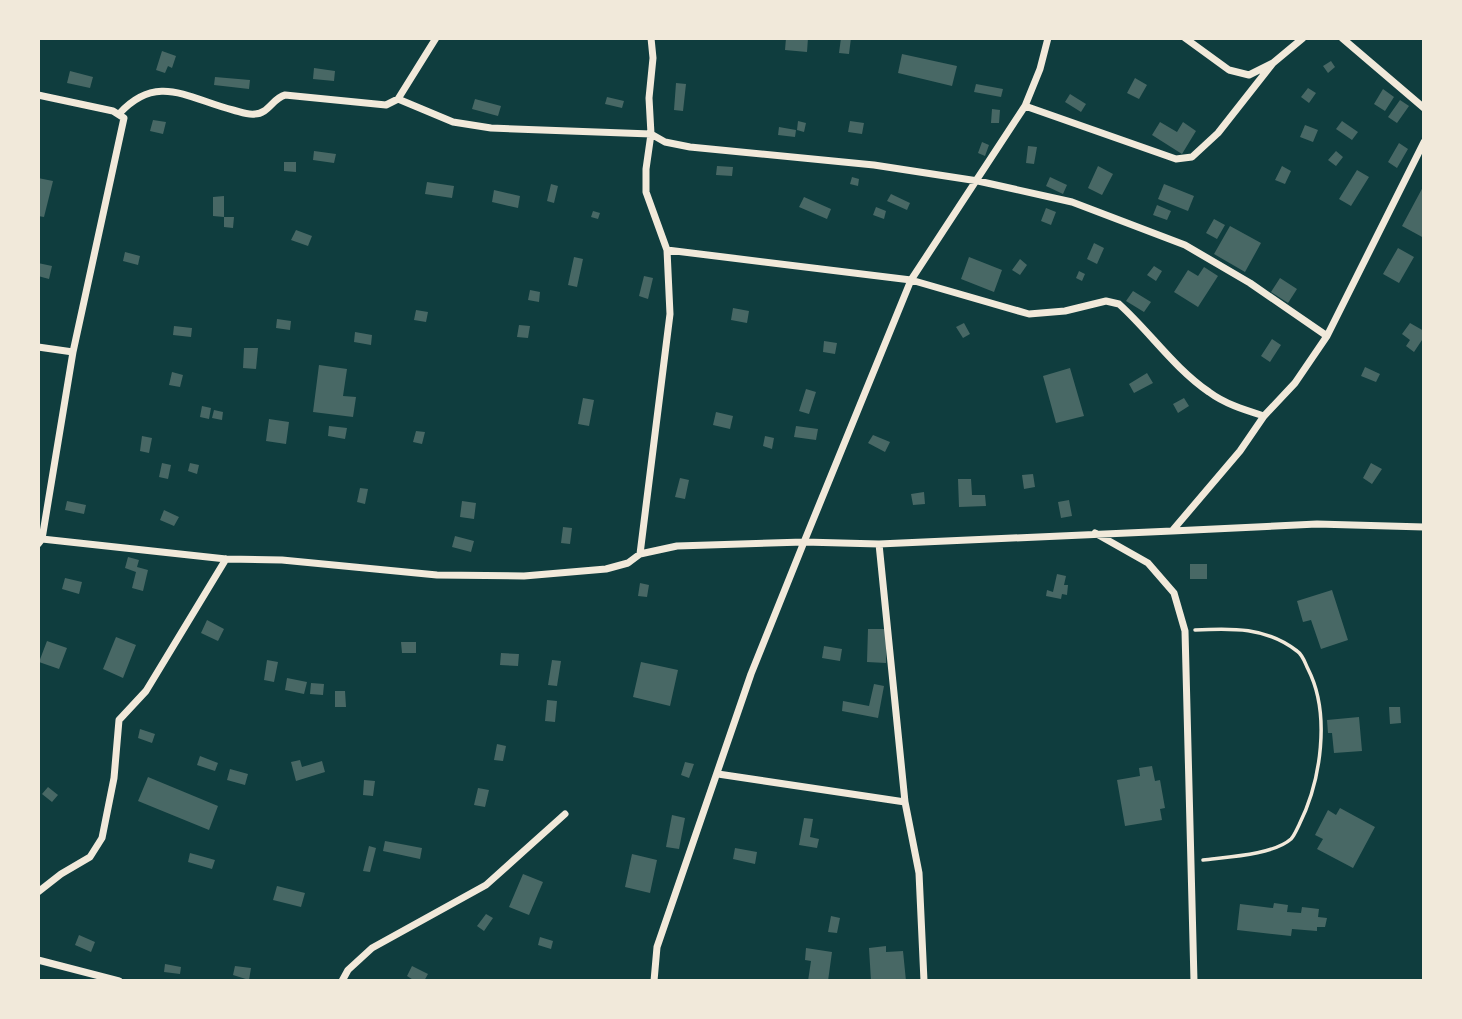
<svg xmlns="http://www.w3.org/2000/svg" width="1462" height="1019" font-family="'Titillium Web',sans-serif">
	<style>
		.building { fill: #486865 }
		.lines { fill: none; stroke-linecap: round; stroke-linejoin: round }
		.path { stroke: #f1e9da; stroke-width: 3.5 }
		.minor { stroke: #f1e9da; stroke-width: 7 }
	</style>
	<rect width="100%" height="100%" fill="#0f3d3e"/>
	<path class="building" d="M786,38H808L807,52L785,50Z
		M841,38H851L849,54L839,53Z
		M162,51L176,56L172,68L168,66L165,73L156,70Z
		M902,54L957,66L952,86L898,73Z
		M1331,61L1335,67L1328,73L1323,66Z
		M314,68L335,71L334,81L313,79Z
		M70,71L93,77L90,88L67,83Z
		M215,77L250,80L249,89L214,85Z
		M1135,78L1147,85L1139,99L1127,93Z
		M676,83L686,84L683,111L674,110Z
		M976,84L1003,89L1001,97L974,92Z
		M1308,88L1316,93L1309,103L1301,97Z
		M1383,89L1394,97L1385,111L1374,104Z
		M1070,94L1086,104L1081,112L1065,102Z
		M607,97L624,101L622,108L605,104Z
		M475,99L501,106L498,116L472,109Z
		M1400,100L1409,106L1397,123L1388,117Z
		M992,109L1000,110L999,123H991Z
		M153,120L166,122L163,134L150,131Z
		M798,121L806,123L804,132L797,130Z
		M850,121L864,123L862,134L848,132Z
		M1342,121L1358,132L1352,140L1336,129Z
		M1160,122L1177,132L1183,122L1196,131L1182,154L1152,135Z
		M1305,125L1318,130L1313,142L1300,137Z
		M779,127L796,130L795,137L778,135Z
		M982,142L989,145L985,156L978,153Z
		M1399,143L1408,149L1397,168L1388,162Z
		M1028,146L1037,147L1034,164L1026,163Z
		M314,151L336,154L334,163L313,160Z
		M1336,151L1343,157L1336,166L1328,160Z
		M284,162H296V172L284,171Z
		M717,166L733,167L732,176L716,175Z
		M1098,166L1113,174L1102,195L1088,188Z
		M1282,166L1291,171L1285,184L1275,180Z
		M1357,170L1369,177L1351,206L1339,199Z
		M852,177L859,179L858,186L850,184Z
		M1050,177L1067,185L1063,194L1046,186Z
		M38,178L53,181L44,217L38,216Z
		M427,182L454,186L452,198L425,194Z
		M551,184L558,186L554,203L547,201Z
		M1164,184L1194,196L1188,211L1158,199Z
		M1424,185V238L1402,226Z
		M494,190L520,196L518,208L492,202Z
		M891,194L910,203L907,210L887,201Z
		M224,196V217L213,216V197Z
		M804,197L831,209L827,219L799,207Z
		M1157,205L1171,211L1167,220L1153,215Z
		M876,207L886,211L884,219L873,215Z
		M1046,208L1056,212L1051,225L1041,221Z
		M593,211L600,213L598,219L591,217Z
		M224,217H234L233,228L224,227Z
		M1214,219L1225,225L1217,239L1206,233Z
		M1230,226L1261,243L1245,272L1214,254Z
		M296,230L312,236L308,246L291,240Z
		M1094,243L1104,248L1097,264L1087,259Z
		M1398,248L1414,257L1399,283L1383,274Z
		M125,252L140,256L138,265L123,261Z
		M574,257L583,259L577,287L568,285Z
		M969,257L1002,270L994,292L961,279Z
		M1020,259L1027,265L1020,275L1012,270Z
		M38,263L52,266L49,279L38,276Z
		M1154,266L1162,271L1156,281L1147,275Z
		M1204,267L1218,276L1198,307L1174,292L1188,270L1198,276Z
		M1079,271L1085,274L1082,281L1076,278Z
		M644,276L653,278L648,299L639,296Z
		M1280,278L1297,289L1288,303L1271,292Z
		M530,290L540,292L539,302L528,300Z
		M1133,291L1151,302L1144,312L1126,301Z
		M733,308L749,311L747,323L731,320Z
		M416,310L428,312L426,322L414,320Z
		M277,319L291,321L290,330L276,328Z
		M964,323L970,334L963,338L956,327Z
		M1410,323L1424,331V337L1414,352L1406,346L1410,340L1402,334Z
		M519,325L530,326L528,338L517,337Z
		M174,326L192,328L191,337L173,335Z
		M355,332L372,335L371,345L354,342Z
		M1272,339L1281,345L1270,362L1261,356Z
		M824,341L837,343L835,354L823,352Z
		M244,348H258L256,369L243,368Z
		M319,365L347,369L343,396L356,397L353,417L313,412Z
		M1365,367L1380,374L1376,382L1361,376Z
		M1070,368L1084,416L1056,423L1043,376Z
		M172,372L183,375L180,387L169,385Z
		M1147,373L1153,383L1134,393L1129,384Z
		M806,389L816,392L809,414L799,411Z
		M583,398L594,400L589,426L578,424Z
		M1184,398L1189,406L1178,413L1173,404Z
		M202,406L211,408L209,419L200,417Z
		M214,410L223,412L222,420L212,418Z
		M716,412L733,416L730,429L713,425Z
		M269,419L289,422L286,444L266,441Z
		M329,426L347,428L345,439L328,436Z
		M796,426L818,429L816,440L794,437Z
		M416,431L425,432L422,444L413,442Z
		M873,435L890,442L885,452L868,443Z
		M142,436L152,438L149,453L140,451Z
		M765,436L774,438L772,449L763,446Z
		M162,463L171,465L168,479L159,477Z
		M190,463L199,465L197,474L188,471Z
		M1371,463L1382,469L1372,484L1363,478Z
		M1033,474L1035,487L1024,489L1022,475Z
		M680,478L689,480L685,499L675,497Z
		M958,479H971L972,495H985L986,506L959,507Z
		M360,488L368,489L365,504L357,502Z
		M924,492L925,504L913,505L911,494Z
		M1069,500L1072,516L1061,518L1058,502Z
		M67,501L86,505L84,514L65,510Z
		M462,501L476,503L474,519L460,517Z
		M164,510L179,517L174,526L160,520Z
		M563,527L572,528L570,544L561,543Z
		M455,536L474,541L471,552L452,547Z
		M128,557L139,560L137,567L148,570L143,591L132,588L136,572L125,568Z
		M1190,564H1207V579H1190Z
		M1057,574L1066,576L1064,585H1068L1067,595L1062,594L1061,599L1046,596L1047,590L1053,592Z
		M65,578L82,582L79,594L62,589Z
		M640,583L649,585L647,597L638,596Z
		M1332,590L1348,640L1321,649L1311,620L1303,622L1297,601Z
		M207,620L224,629L218,641L201,633Z
		M868,629H886V663L867,662Z
		M116,637L136,645L123,678L103,669Z
		M47,641L67,648L59,669L39,662Z
		M401,642H416V653H402Z
		M824,646L842,649L840,661L822,658Z
		M501,653L519,654L518,666L500,665Z
		M267,660L278,662L274,682L264,680Z
		M552,660L561,661L557,686L548,685Z
		M641,662L678,670L670,706L633,697Z
		M287,678L307,682L304,694L285,690Z
		M311,683L324,684L323,695L310,694Z
		M874,684L884,686L878,718L842,711L843,701L869,706Z
		M335,691H345L346,707H335Z
		M547,700L557,701L555,722L545,721Z
		M1389,707H1400L1401,723L1390,724Z
		M1359,717L1362,751L1334,753L1332,733H1328L1327,720Z
		M140,729L155,734L152,743L138,738Z
		M497,744L506,746L503,761L494,760Z
		M200,756L218,763L215,771L197,765Z
		M300,760L302,767L322,761L325,772L296,781L291,762Z
		M685,762L694,764L689,778L681,775Z
		M1152,766L1155,781L1160,780L1165,808L1160,809L1162,820L1125,826L1117,780L1140,776L1139,768Z
		M230,769L248,774L245,785L227,780Z
		M148,777L218,806L209,830L138,801Z
		M364,780L375,781L373,796L363,795Z
		M48,787L58,795L52,802L42,794Z
		M478,788L489,790L485,807L474,805Z
		M1340,808L1375,827L1353,868L1317,849L1323,839L1315,835L1328,810L1336,815Z
		M672,815L685,818L679,849L666,847Z
		M804,818L813,819L810,837L819,839L817,848L799,845Z
		M385,841L422,848L420,859L383,851Z
		M369,846L376,848L370,872L363,871Z
		M735,848L757,852L755,864L733,859Z
		M190,853L215,860L212,869L188,862Z
		M632,854L657,860L650,893L625,887Z
		M523,874L543,882L529,915L509,907Z
		M277,886L305,893L301,907L273,900Z
		M1274,903L1288,905L1287,912L1301,913L1302,907L1319,909L1318,917L1327,918L1325,927H1317V931L1292,929L1291,936L1237,930L1240,904L1273,908Z
		M486,914L493,918L484,931L477,926Z
		M831,916L840,918L837,933L828,932Z
		M79,935L95,942L91,952L75,945Z
		M540,937L553,941L551,949L538,945Z
		M886,946V952L903,951L906,981H871L869,948Z
		M806,948L832,952L828,981H808L811,961L805,960Z
		M165,964L181,967L180,974L164,972Z
		M235,966L251,968L249,980L233,975Z
		M412,966L428,974L424,981H415L407,976Z"/>
	<g class="lines">
		<path class="path" d="M1195,630C1232,628 1266,627 1297,651C1303,655 1305,663 1308,669C1331,714 1321,781 1299,825C1297,829 1294,836 1291,839C1273,855 1226,857 1203,860"/>
		<path class="minor" d="M651,38L653,58L649,98L651,134L665,142L690,147L874,165L978,181L1072,202L1185,245L1250,283L1327,336
			M1185,38L1229,70L1249,75L1273,63L1303,38
			M1342,38L1424,108
			M38,95L113,111L124,118L73,352L42,539L38,544
			M398,99L453,122L491,128L651,134L646,169V192L667,250L670,314L640,554
			M1025,106L1176,159L1192,157L1218,133L1273,63
			M119,114C157,72 189,99 233,110C241,112 247,115 255,114C268,114 273,98 285,95L386,105L398,99L436,38
			M667,250L911,280L1029,314L1065,311L1106,301L1119,304C1150,332 1174,368 1209,392C1225,404 1245,410 1264,416
			M38,347L73,352
			M1172,531L1317,524L1424,527
			M1095,533L1148,563L1174,593L1185,631L1194,981
			M42,539L226,559L282,560L437,575L524,576L606,569L628,563L640,554L677,546L804,542L911,280L1025,106L1040,69L1048,38
			M879,544L905,802L919,873L924,981
			M718,774L905,802
			M38,892L61,874L90,857L102,838L114,778L119,720L146,691L226,559
			M38,960L119,981
			M342,981L348,970L372,948L486,885L565,814
			M654,981L657,947L751,674L804,542L879,544L1172,531L1240,451L1264,416L1295,383L1327,336L1424,142"/>
	</g>
	<rect width="1462" height="1019" fill="none" stroke="#f1e9da" stroke-width="80"/>
</svg>
